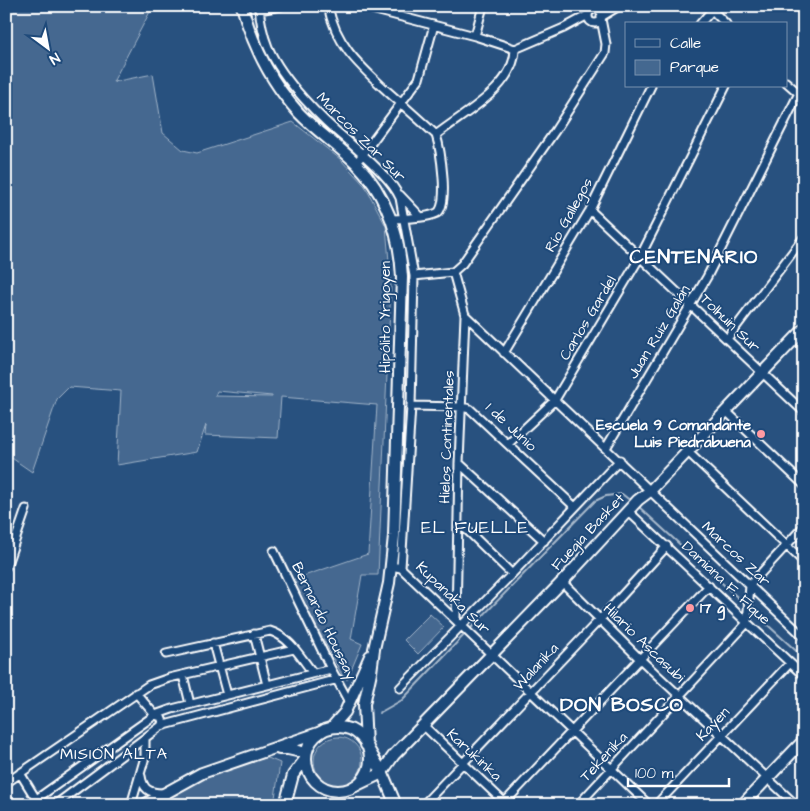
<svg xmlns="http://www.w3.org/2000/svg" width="810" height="811" font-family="'Architects Daughter',sans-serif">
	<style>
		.green { fill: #446890; stroke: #a2b4c8; fill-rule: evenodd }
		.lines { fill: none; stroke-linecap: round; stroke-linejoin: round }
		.stream { stroke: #aabbcd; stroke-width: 2 }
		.street-casing { stroke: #fff; stroke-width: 11 }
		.secondary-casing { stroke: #fff; stroke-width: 14 }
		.primary-casing { stroke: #fff; stroke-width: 14 }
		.street { stroke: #1f4a7a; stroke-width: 7 }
		.secondary { stroke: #1f4a7a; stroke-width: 10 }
		.primary { stroke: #1f4a7a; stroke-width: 10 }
		.poi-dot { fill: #ff9aa2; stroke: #1f4a7a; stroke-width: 2 }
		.labels { text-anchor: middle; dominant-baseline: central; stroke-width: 4; stroke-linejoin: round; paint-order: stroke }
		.street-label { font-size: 15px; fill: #fff; stroke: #1f4a7a }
		.poi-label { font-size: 15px; font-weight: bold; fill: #fff; stroke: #1f4a7a; text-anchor: end }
		.neighbourhood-label { font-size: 16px; letter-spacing: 1px; fill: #fff; stroke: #1f4a7a }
		.quarter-label { font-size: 18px; letter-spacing: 1px; fill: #fff; stroke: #1f4a7a }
		.district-label { font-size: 20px; font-weight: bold; letter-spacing: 1px; fill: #fff; stroke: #1f4a7a }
	</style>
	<rect width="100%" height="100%" fill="#28517f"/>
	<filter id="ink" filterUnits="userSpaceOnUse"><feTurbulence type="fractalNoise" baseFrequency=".02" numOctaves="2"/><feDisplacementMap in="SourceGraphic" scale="10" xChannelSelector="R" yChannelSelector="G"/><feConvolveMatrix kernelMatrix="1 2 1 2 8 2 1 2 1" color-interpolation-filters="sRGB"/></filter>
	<g filter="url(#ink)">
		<path class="green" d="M6,6H153L113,82L153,74L163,133L183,150L197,153L293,122L340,159L365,186L386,226L391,285L378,575H362L351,639L362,644L347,680L342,675L292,580L368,554L377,405L281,397L278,438L205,435L206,425L197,452L117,465L121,391L69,387L57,399L32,472L6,454ZM217,391L272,396V397L215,396Z
			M430,614L444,627L418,654L404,640Z
			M314 761a24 24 0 1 1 48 0a24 24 0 1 1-48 0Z
			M268,758L280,763L274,805H153C190,785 226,763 268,758Z"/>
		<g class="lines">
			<path class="stream" d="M638,506L747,606
				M750,609L804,658
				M470,629L595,501L606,496L622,494L632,502
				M379,713L402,700L466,633"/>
			<g class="street-casing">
				<path id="street" d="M259,6C260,19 263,35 268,47C283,81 321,119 349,142C365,157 391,178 400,198L414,276L411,406L401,568
					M328,6C336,45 359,65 387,91C403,105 420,120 436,135C440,147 450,206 437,213C424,219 405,218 391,219
					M360,6L475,36L515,49
					M708,6L726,24
					M588 16a7 7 0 1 1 14 0a7 7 0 1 1-14 0Z
					M259,10L281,6
					M601,17L619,6
					M700,24L712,10
					M475,36L483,6
					M786,82L804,98
					M436,135C465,112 514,88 515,49L564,28L588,15
					M360,158L419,79L434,25
					M400,195L420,216
					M590,210L804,412
					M453,272L465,315L804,637
					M453,272L462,264L555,131L605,53L606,44L601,19
					M414,276L453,272
					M727,339L804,237
					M504,353L590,210L651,86
					M411,406L462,407L470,409L575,507
					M726,411L804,485
					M508,444L555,400L640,257L726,86
					M606,448L707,277L799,93
					M688,452L804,562
					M459,463L544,541
					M628,511L804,676
					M458,524L468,531L512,574
					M274,551L331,669L349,702
					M391,566L401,568L649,805
					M6,567L26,509
					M562,582L640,659L796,805
					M456,620L459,463L465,315
					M254,634L267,685
					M213,643L227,695
					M166,654L270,631C290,637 301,658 313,673
					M183,675L190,704
					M400,688L512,574L620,460
					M136,693L155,715L161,717L163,722L161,726
					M423,725L507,805
					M20,773L36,799
					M141,776C143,789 149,793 162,793
					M6,783L149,685L169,678L294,649
					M505,802L709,586
					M28,805L155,715L172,709L331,669
					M55,805L161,726L338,679
					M131,805L145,757V738
					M423,805L606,613L667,546
					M578,805L747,623L750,585L804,526
					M656,805L790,663"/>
			</g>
			<g class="secondary-casing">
				<path id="secondary" d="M279,749H288L306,753
					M355,786L378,775L382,772L394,755L562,582L638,500L650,491L804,329
					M144,805L202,773L321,732
					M742,805L804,740"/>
			</g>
			<g class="primary-casing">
				<path id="primary" d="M242,6C253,47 270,81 299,113C316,131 338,145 356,163C386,194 400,235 402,277L394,536L389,583L374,649L371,672L364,704L366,745
					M306 759a32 32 0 1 1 64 0a32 32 0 1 1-64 0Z
					M331,728L345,712L370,656
					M369,750L382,772L396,805
					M285,805L293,775L306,758"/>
			</g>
			<use href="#street" class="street"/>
			<use href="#secondary" class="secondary"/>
			<use href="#primary" class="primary"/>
		</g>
	</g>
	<g class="poi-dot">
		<circle cx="761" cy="434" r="5"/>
		<circle cx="690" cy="608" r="5"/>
	</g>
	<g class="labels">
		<g class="street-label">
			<text transform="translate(361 137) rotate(45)">Marcos Zar Sur</text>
			<text transform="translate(569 215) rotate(-61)">Río Gallegos</text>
			<text transform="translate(385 317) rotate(-90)">Hipólito Yrigoyen</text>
			<text transform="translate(588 318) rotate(-59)">Carlos Gardel</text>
			<text transform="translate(730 323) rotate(44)">Tolhuin Sur</text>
			<text transform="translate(659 332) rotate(-59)">Juan Ruiz Galán</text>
			<text transform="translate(511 427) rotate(43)">1 de Junio</text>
			<text transform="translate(447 437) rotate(-88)">Hielos Continentales</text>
			<text transform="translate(588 532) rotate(-47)">Fuegia Basket</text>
			<text transform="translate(736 554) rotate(43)">Marcos Zar</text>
			<text transform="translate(726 583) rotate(43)">Damiana F. Fique</text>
			<text transform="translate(453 598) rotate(44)">Kupanaka Sur</text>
			<text transform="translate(324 621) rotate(64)">Bernardo Houssay</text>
			<text transform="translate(644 643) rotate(44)">Hilario Ascasubi</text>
			<text transform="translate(536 667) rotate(-47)">Walanika</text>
			<text transform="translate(713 724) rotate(-46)">Kayen</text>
			<text transform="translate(474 755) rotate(43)">Karukinka</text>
			<text transform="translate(604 757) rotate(-47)">Tekenika</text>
		</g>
		<g class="poi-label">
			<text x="751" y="425">Escuela 9 Comandante<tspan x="751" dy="17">Luis Piedrabuena</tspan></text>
			<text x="700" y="608" text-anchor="start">17 g</text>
		</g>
		<g class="neighbourhood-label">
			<text x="114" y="754">MISIÓN ALTA</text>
		</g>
		<g class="quarter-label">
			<text x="475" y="527">EL FUELLE</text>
		</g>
		<g class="district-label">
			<text x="694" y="257">CENTENARIO</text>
			<text x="622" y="705">DON BOSCO</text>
		</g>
	</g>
	<rect width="810" height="811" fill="none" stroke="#1f4a7a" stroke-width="25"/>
	<rect x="12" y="12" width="785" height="786" fill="none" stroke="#fff" stroke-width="2" filter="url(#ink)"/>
	<rect x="625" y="22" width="162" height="65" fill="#1f4a7a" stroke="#7992af"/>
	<rect x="635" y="39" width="25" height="8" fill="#1f4a7a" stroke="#7992af"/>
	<text x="670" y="48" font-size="15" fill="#ffffff">Calle</text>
	<rect x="635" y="60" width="25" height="15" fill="#446890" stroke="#7992af"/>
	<text x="670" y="72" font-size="15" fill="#ffffff">Parque</text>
	<g transform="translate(48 48) rotate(148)" stroke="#1f4a7a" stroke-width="4" paint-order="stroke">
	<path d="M0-4L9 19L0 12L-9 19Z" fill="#ffffff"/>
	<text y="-8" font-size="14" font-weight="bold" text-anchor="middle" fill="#ffffff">N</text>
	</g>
	<path d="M628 778v8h101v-8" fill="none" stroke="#ffffff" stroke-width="2.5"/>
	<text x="635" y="778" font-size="15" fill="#ffffff" stroke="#1f4a7a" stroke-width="4" paint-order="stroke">100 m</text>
</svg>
